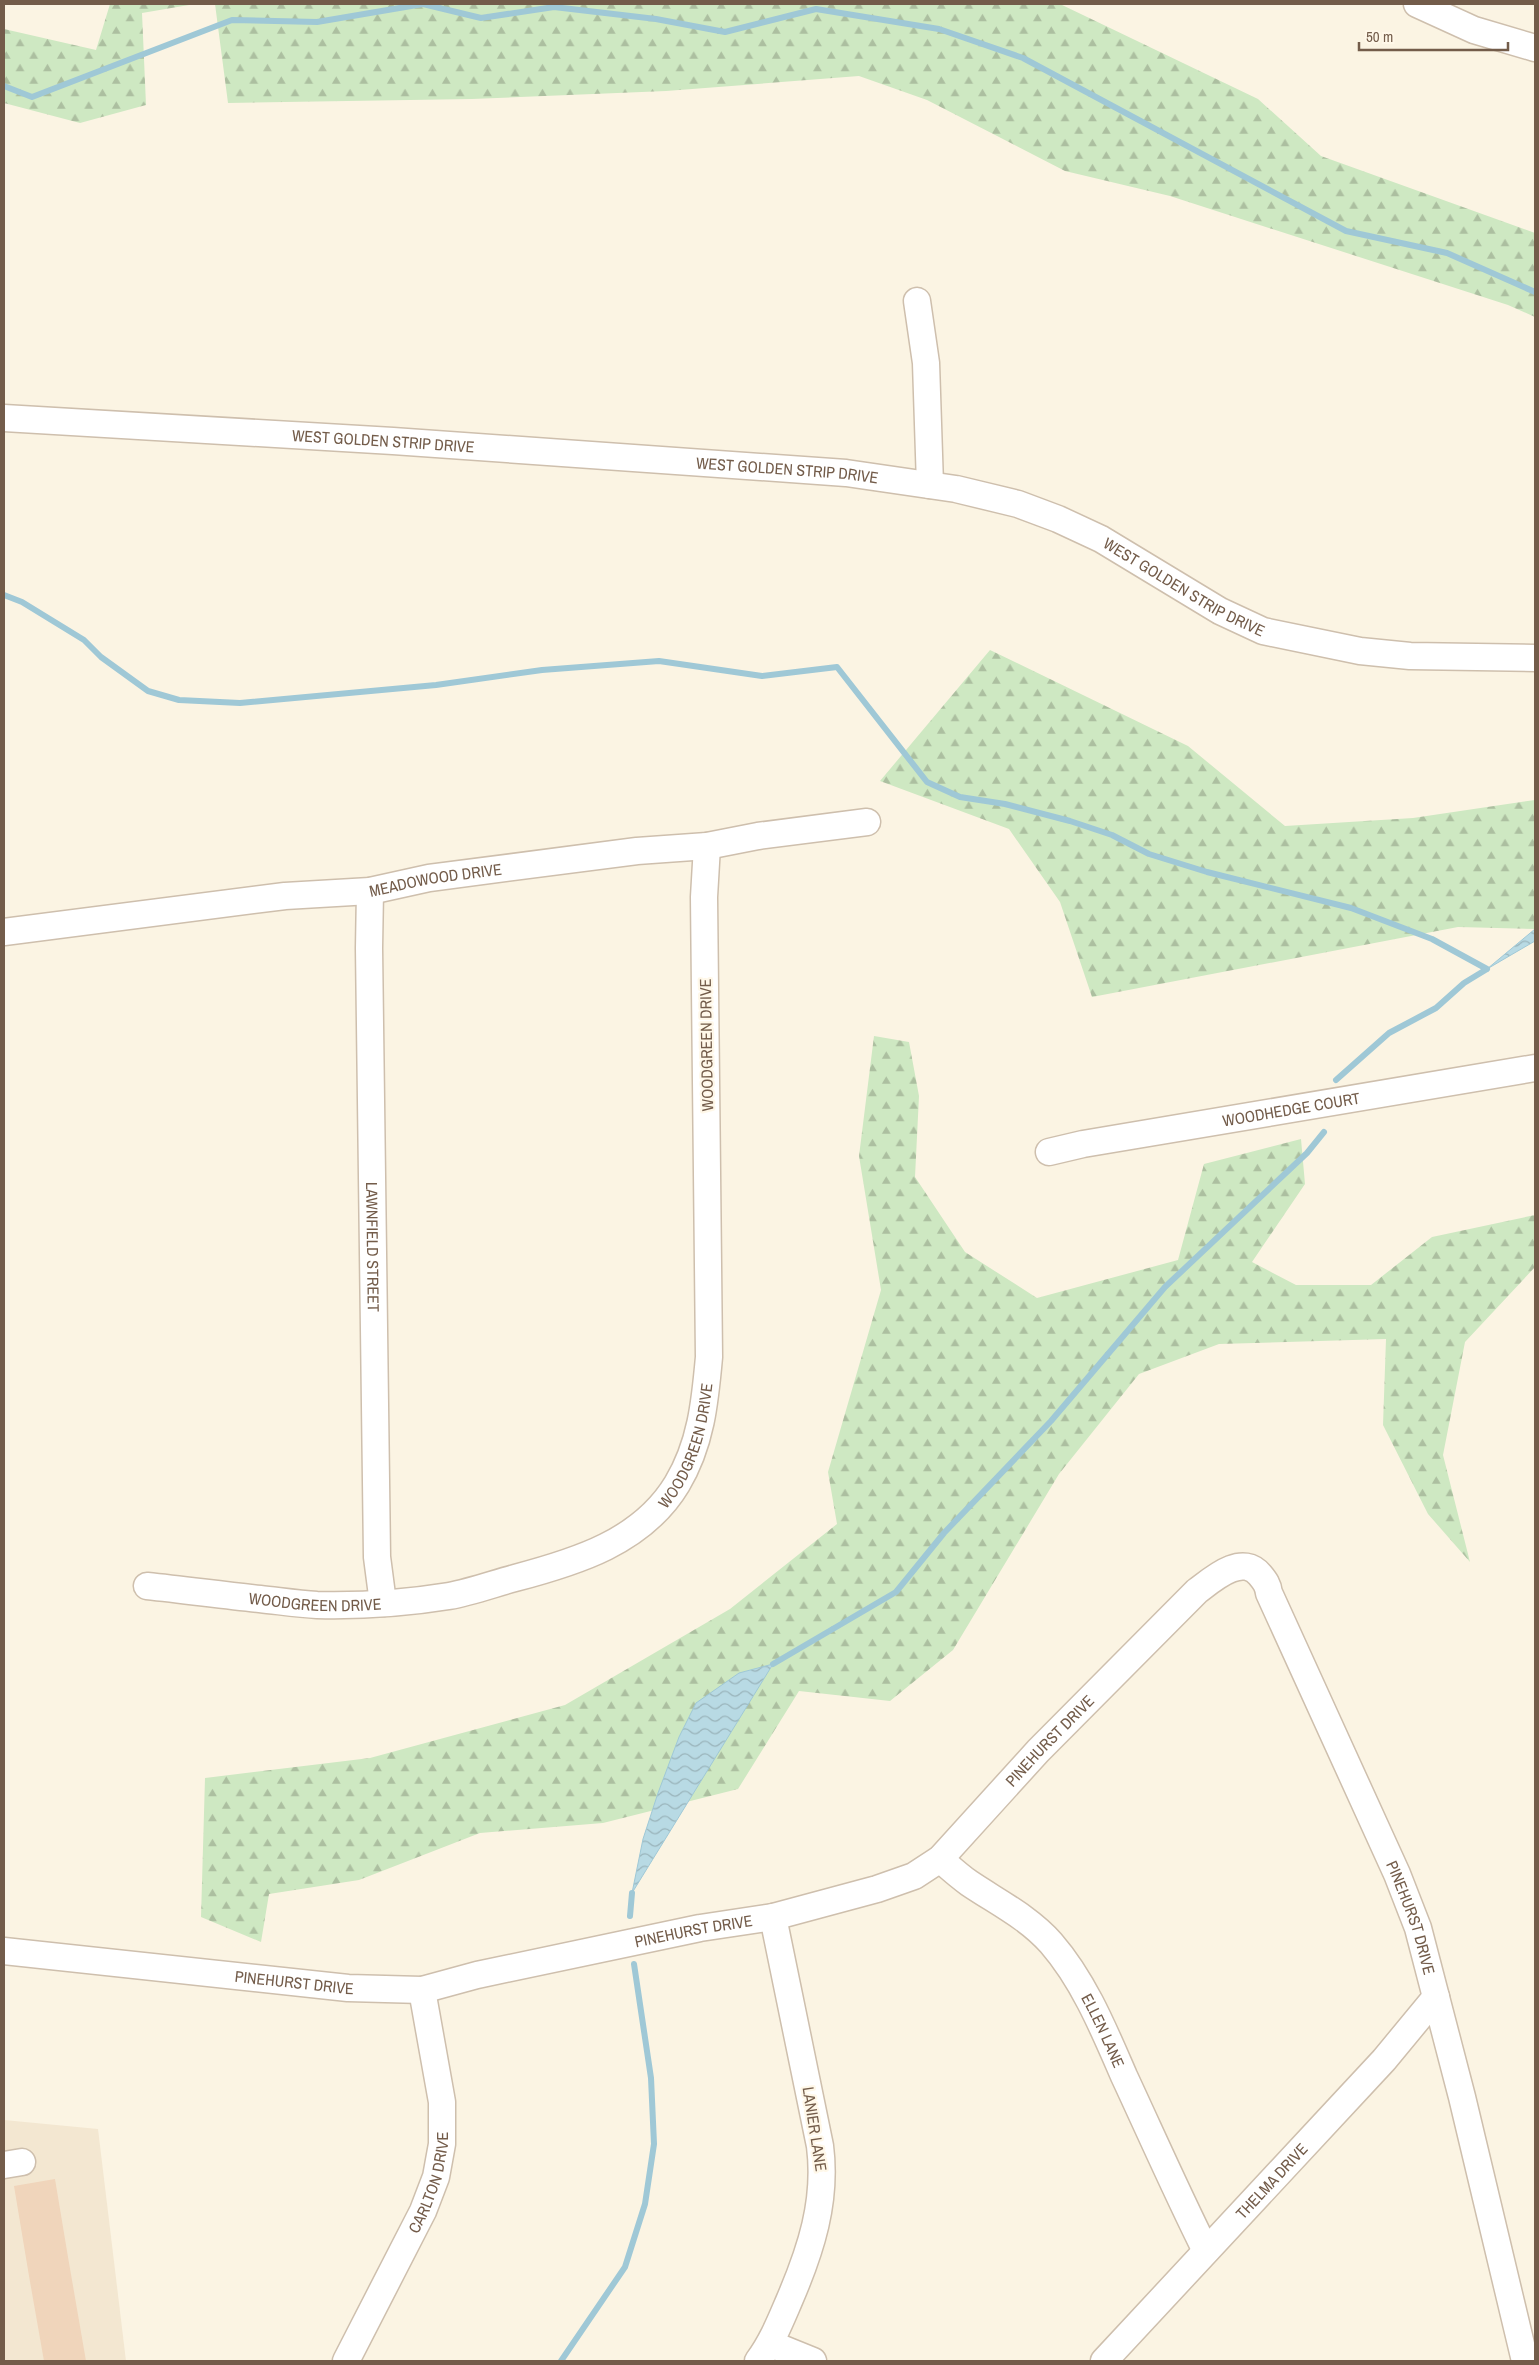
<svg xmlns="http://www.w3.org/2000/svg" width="1539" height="2365" font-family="'Archivo Narrow',sans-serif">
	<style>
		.residential { fill: #f3e7d1 }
		.forest { fill: url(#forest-firs) }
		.water { fill: url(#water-waves); stroke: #9fc8d6 }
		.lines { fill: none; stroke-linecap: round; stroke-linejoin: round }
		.stream { stroke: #9fc8d6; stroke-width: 6 }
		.building { fill: #f0d5bb }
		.minor-casing { stroke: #cebfad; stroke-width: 29 }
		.minor { stroke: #fff; stroke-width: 26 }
		.labels { text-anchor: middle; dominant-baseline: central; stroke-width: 4.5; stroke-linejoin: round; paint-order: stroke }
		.street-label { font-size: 16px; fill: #735c4a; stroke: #fff8e9 }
	</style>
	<defs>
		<pattern id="forest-firs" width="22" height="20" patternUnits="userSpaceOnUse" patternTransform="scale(1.25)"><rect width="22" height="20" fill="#cee8c2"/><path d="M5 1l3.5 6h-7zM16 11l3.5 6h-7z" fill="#acbfa0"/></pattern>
		<pattern id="water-waves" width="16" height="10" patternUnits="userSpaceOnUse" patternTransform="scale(1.25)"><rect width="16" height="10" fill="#b8dae4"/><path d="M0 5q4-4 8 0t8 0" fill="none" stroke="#9ab4bb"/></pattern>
	</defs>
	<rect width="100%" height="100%" fill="#fbf4e3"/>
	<path class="residential" d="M4,2120L98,2129L126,2361H4Z"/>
	<path class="forest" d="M110,4H195L142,13L146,105L80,123L4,103V29L96,50Z
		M215,4H1060L1258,99L1321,156L1535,233V317L1508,305L1170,196L1065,171L927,100L859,76L666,91L472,99L228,103Z
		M990,650L1188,746L1285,826L1413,818L1535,800V929L1458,927L1092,997L1060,902L1009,829L880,781Z
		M874,1036L909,1042L919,1096L915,1177L965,1252L1037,1298L1178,1260L1204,1164L1301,1139L1305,1184L1252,1262L1296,1285H1371L1432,1237L1535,1215V1267L1465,1342L1443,1455L1470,1562L1428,1514L1383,1425L1386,1339L1219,1344L1139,1374L1059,1474L953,1650L890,1701L799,1691L738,1789L603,1823L480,1833L359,1880L269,1894L261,1942L201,1917L205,1778L370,1758L565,1705L730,1609L837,1524L828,1472L881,1290L859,1156Z"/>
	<path class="water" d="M1535,929V941L1487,969Z
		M773,1664L632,1893L643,1839L658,1793L679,1737L696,1703L739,1673Z"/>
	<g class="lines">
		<path class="stream" d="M4,86L32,97L232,20L317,22L423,4L481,18L554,7L656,19L725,32L816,9L939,29L1023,58L1346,231L1447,253L1535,292
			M4,595L22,602L84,640L101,657L148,691L179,700L240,703L436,685L542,670L659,661L762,676L837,667L927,782L960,797L1005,804L1070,821L1112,835L1149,854L1207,872L1351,908L1432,939L1487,969
			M1336,1080L1389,1033L1436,1008L1464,983L1487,969
			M773,1664L896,1592L944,1533L1051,1421L1165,1287L1307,1153L1324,1132
			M630,1916L632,1893
			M561,2361L625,2267L645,2204L654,2144L651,2078L634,1964"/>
	</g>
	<path class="building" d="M55,2179L68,2257L86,2361H44L29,2276L14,2186Z"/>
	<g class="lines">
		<g class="minor-casing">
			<g id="minor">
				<path d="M1417,4L1474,30L1535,48"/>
				<path d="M917,301L926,363L930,485"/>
				<path id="s1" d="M4,418L393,441L846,473L956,489L1018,504L1058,519L1101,539L1220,611L1263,631L1360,651L1410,656L1535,658"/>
				<path id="s2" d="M370,891L369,948L377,1557L383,1603"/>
				<path id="s3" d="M4,932L285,896L370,891L429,878L637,851L707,846L758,836L867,822"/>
				<path id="s4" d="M1049,1152L1083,1144L1535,1068"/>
				<path id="s5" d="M147,1586C185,1590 222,1595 260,1599C279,1601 298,1604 317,1605C360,1606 406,1603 449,1596C471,1592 493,1584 515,1578C576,1562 642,1542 677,1484C701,1444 705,1402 709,1357L704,897L707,846"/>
				<path id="s6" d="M940,1859C949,1867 959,1876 969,1883C997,1902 1028,1917 1051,1943C1084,1981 1104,2030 1124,2076C1151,2134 1177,2193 1206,2251"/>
				<path id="s7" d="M4,1951L348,1988L422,1990L477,1975L700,1928L773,1917L877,1889L914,1876L940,1859L1038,1751L1197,1591C1213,1579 1242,1553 1260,1575C1265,1581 1268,1585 1269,1593L1397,1874L1418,1928L1462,2097L1525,2361"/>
				<path d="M4,2165L22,2162"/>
				<path d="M771,2344L813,2361"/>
				<path id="s8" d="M346,2361L423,2211L436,2177L442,2144V2102L422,1990"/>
				<path d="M758,2361C772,2342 780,2322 789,2301C811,2250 827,2201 820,2146L773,1917"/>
				<path id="s9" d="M1104,2361L1384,2060L1436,1997"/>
			</g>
		</g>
		<use href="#minor" class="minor"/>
	</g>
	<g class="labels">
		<g class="street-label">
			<text stroke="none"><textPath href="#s1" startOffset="380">WEST GOLDEN STRIP DRIVE</textPath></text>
			<text stroke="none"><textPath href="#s1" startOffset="785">WEST GOLDEN STRIP DRIVE</textPath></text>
			<text stroke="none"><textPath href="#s1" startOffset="1205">WEST GOLDEN STRIP DRIVE</textPath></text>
			<text stroke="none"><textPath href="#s3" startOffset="435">MEADOWOOD DRIVE</textPath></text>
			<text transform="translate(706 1045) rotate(-91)">WOODGREEN DRIVE</text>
			<text stroke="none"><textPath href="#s4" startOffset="246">WOODHEDGE COURT</textPath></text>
			<text stroke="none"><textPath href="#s2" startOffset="356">LAWNFIELD STREET</textPath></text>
			<text stroke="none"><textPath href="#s5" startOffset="604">WOODGREEN DRIVE</textPath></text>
			<text stroke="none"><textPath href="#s5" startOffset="169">WOODGREEN DRIVE</textPath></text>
			<text stroke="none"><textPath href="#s7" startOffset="1118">PINEHURST DRIVE</textPath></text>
			<text stroke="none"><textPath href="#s7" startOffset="1776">PINEHURST DRIVE</textPath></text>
			<text stroke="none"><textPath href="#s7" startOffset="698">PINEHURST DRIVE</textPath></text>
			<text stroke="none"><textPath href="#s7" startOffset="292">PINEHURST DRIVE</textPath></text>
			<text stroke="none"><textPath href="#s6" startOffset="242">ELLEN LANE</textPath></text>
			<text transform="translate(815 2129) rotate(81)">LANIER LANE</text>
			<text stroke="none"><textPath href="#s9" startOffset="246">THELMA DRIVE</textPath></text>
			<text stroke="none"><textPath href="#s8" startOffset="198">CARLTON DRIVE</textPath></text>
		</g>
	</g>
	<rect width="1539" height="2365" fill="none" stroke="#735c4a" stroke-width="10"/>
	<path d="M1359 42v8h149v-8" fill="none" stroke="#735c4a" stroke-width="2.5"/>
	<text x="1366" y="42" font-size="15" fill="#735c4a" stroke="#fff8e9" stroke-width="4" paint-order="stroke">50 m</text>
</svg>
